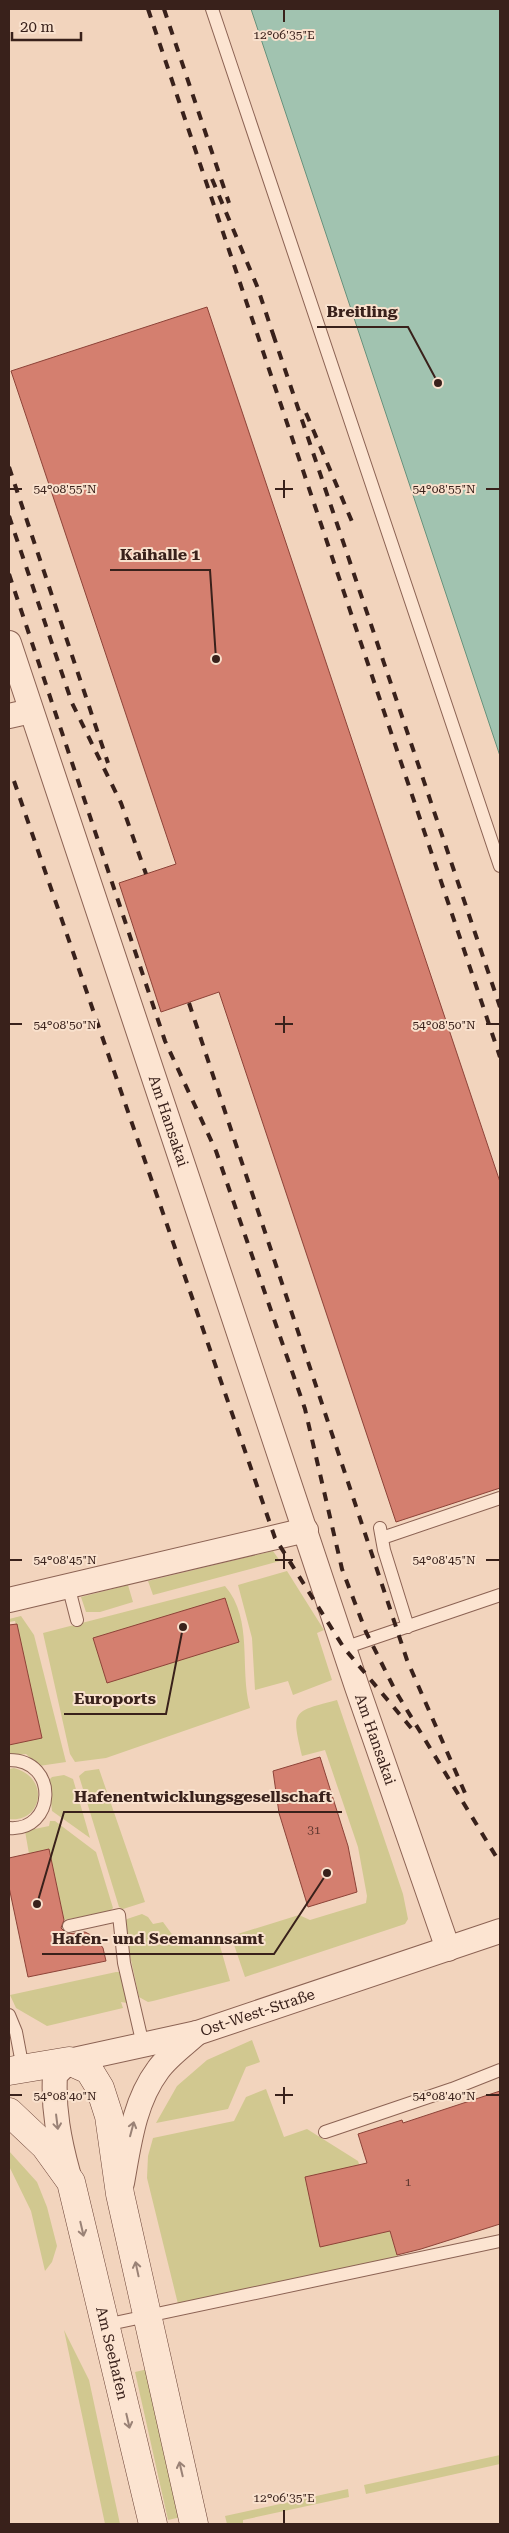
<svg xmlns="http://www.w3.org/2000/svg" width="509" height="2533" font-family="'Roboto Serif',serif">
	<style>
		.green { fill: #d1c890 }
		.water { fill: #a1c3b0; stroke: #68927c }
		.building { fill: #d47f6f; stroke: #8d4338 }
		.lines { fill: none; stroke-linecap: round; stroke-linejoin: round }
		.lane-casing { stroke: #8c6354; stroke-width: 14 }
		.street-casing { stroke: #8c6354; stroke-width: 26 }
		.secondary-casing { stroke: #6d4538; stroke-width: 29 }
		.lane { stroke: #fce4d1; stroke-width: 12 }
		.street { stroke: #fce4d1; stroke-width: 24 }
		.secondary { stroke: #fce4d1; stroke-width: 28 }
		.rail { stroke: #39211b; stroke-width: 4; stroke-dasharray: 9 9; stroke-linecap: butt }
		.oneway { stroke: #9a8276 }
		.ticks { fill: none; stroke: #39211b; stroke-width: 2 }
		.labels { text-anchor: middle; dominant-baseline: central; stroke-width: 4; stroke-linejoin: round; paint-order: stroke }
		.number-label { font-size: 12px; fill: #603830 }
		.street-label { font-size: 15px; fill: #39211b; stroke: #f9e1cd }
		.ticks-label { font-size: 12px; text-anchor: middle; fill: #39211b; stroke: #f9e1cd; stroke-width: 4; stroke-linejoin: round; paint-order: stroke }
		.leader { fill: none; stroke: #39211b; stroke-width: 2 }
		.callout-dot { fill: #39211b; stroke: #f9e1cd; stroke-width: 2 }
		.callout-label { font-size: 16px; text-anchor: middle; font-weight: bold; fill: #39211b; stroke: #f9e1cd; stroke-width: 4; stroke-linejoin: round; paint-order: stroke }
	</style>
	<rect width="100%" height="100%" fill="#f2d4bd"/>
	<path class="green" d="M273,1551L280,1561L153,1595L148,1581Z
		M287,1571L324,1630L317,1633L332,1680L293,1695L288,1681L255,1690L252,1638L238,1585Z
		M128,1585L133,1602L100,1612H86L81,1597Z
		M225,1586C254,1620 239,1668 250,1708L106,1758L75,1762L70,1754L43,1633Z
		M21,1616L34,1635L66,1762L39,1766L26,1754L9,1756V1745L41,1738L15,1621L9,1622V1619Z
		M337,1700L403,1894L408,1919L405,1924L245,1977L231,1936L299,1915L310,1920L366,1903L367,1896L358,1847L325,1750L302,1756C291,1710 292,1712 337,1700Z
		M14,1768C51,1778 42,1823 9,1819V1769Z
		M99,1769L145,1902L123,1909L119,1907L79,1776L85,1771Z
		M64,1775L73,1779L90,1838L52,1811L49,1780L52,1777Z
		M50,1821H55L96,1852L113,1908L110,1911L64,1920L49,1849L29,1854L25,1831L49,1826Z
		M142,1914L148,1917L153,1924L163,1922L174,1937L218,1939L230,1981L153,2001L148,2002L139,1997L123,1923L127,1919Z
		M116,1972H121L128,1999L127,2003L121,2002L123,2008L47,2026L16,2008L10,1995Z
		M252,2040L260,2062L246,2067L228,2109L156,2123L177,2086L207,2060Z
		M266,2089L284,2137L307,2129L358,2161L376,2216H385L398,2257L178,2304L147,2178L148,2156L153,2138L234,2121L246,2097Z
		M9,2151L37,2182L47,2207L57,2246L52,2262L45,2271L31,2211L9,2166Z
		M64,2330L89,2380L120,2524H105Z
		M148,2369L181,2517L168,2520L135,2372Z
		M500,2455V2464L366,2494L364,2485Z
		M348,2489L349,2497L243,2520V2524H227L225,2516Z"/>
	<path class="water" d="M251,9H500V756Z"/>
	<path class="building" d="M207,307L500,1182V1488L396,1522L219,992L161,1012L119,883L176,864L11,371Z
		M225,1598L239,1642L107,1683L93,1638Z
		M17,1624L42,1738L9,1745V1625Z
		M320,1757L348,1846L357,1892L308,1907L279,1813L273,1771Z
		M49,1849L64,1920L61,1928L67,1934L85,1932L95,1937L103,1948L106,1961L28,1977L9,1887V1858Z
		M500,2091V2224L421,2249L397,2255L390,2231L320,2247L305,2177L367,2163L358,2134L402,2120L403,2123Z"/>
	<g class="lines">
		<g class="lane-casing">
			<path id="lane" d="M212,9L500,866
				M380,1528L384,1550L408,1627
				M382,1538L500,1498
				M68,1585L77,1620
				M344,1648L500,1595
				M9,1760C60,1760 55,1832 9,1828
				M69,1926L119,1915L124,1963L143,2045
				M9,2015L16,2032L23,2069
				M325,2132L452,2089L500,2070
				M105,2325L500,2241"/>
		</g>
		<g class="street-casing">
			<g id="street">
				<path id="s1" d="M9,643L357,1687L448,1949"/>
				<path d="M9,716L31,711"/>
				<path d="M9,1600L306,1530"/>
				<path id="s2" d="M68,2173C59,2140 53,2109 55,2075L69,2061L197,2033L500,1931"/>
				<path d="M122,2183C129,2144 134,2102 158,2070C168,2056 184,2045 197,2033"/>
			</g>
		</g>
		<g class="secondary-casing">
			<g id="secondary">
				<path d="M9,2071L69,2061L89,2070L100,2088L109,2116L120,2194L194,2524"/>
				<path id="s3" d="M9,2112L45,2146L71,2182L153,2524"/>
			</g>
		</g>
		<use href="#lane" class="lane"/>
		<use href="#street" class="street"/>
		<use href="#secondary" class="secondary"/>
		<path class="rail" d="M148,9L500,1057
			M164,9L229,203
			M212,179L257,286L275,340
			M273,334L500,1007
			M306,413L353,524
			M9,467L108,763
			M9,516L72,703L121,803L146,874
			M9,574L165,1041L216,1151L305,1409L342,1569L366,1632L396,1692L500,1863
			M14,781L275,1538L344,1648L412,1729
			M189,1003L407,1660L465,1793"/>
	</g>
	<defs><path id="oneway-shaft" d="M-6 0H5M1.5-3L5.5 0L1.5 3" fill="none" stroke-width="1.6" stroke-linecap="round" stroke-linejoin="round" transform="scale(1.25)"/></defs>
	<g class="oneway">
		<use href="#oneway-shaft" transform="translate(57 2122) rotate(83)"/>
		<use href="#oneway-shaft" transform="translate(132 2129) rotate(-75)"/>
		<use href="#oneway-shaft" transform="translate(82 2229) rotate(77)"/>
		<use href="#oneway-shaft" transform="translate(137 2269) rotate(-102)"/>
		<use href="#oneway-shaft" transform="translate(128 2421) rotate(77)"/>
		<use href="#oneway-shaft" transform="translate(181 2469) rotate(-103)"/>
	</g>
	<path class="ticks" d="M284,10V22M284,480V498M10,489H22M275,489H293M486,489H499M284,1016V1033M10,1024H22M275,1024H293M486,1024H499M284,1551V1569M10,1560H22M275,1560H293M486,1560H499M284,2087V2104M10,2095H22M275,2095H293M486,2095H499M284,2510V2523"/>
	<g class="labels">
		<g class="number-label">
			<text x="314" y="1830">31</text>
			<text x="408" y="2182">1</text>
		</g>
		<g class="street-label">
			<text stroke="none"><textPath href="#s1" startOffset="504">Am Hansakai</textPath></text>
			<text stroke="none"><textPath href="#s1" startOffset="1156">Am Hansakai</textPath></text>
			<text stroke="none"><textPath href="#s2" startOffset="314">Ost-West-Straße</textPath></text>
			<text stroke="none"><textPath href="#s3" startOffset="270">Am Seehafen</textPath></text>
		</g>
	</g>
	<g class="ticks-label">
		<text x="284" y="39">12°06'35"E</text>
		<text x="65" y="493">54°08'55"N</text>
		<text x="444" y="493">54°08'55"N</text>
		<text x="65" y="1029">54°08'50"N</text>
		<text x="444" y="1029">54°08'50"N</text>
		<text x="65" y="1564">54°08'45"N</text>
		<text x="444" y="1564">54°08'45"N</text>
		<text x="65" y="2100">54°08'40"N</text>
		<text x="444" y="2100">54°08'40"N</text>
		<text x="284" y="2502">12°06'35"E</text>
	</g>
	<path class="leader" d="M438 383L408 327H317M216 659L210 570H110M183 1627L166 1714H64M37 1904L64 1812H342M327 1873L274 1954H42"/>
	<g class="callout-dot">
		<circle cx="438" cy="383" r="5"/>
		<circle cx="216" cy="659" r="5"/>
		<circle cx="183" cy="1627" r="5"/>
		<circle cx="37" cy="1904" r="5"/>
		<circle cx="327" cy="1873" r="5"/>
	</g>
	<g class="callout-label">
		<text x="362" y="317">Breitling</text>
		<text x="160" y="560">Kaihalle 1</text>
		<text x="115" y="1704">Euroports</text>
		<text x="203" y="1802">Hafenentwicklungsgesellschaft</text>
		<text x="158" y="1944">Hafen- und Seemannsamt</text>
	</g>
	<rect width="509" height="2533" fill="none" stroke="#39211b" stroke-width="20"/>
	<path d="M12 32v8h69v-8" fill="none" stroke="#39211b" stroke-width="2.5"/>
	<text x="20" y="32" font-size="15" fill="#39211b" stroke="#f9e1cd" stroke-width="4" paint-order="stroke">20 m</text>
</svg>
